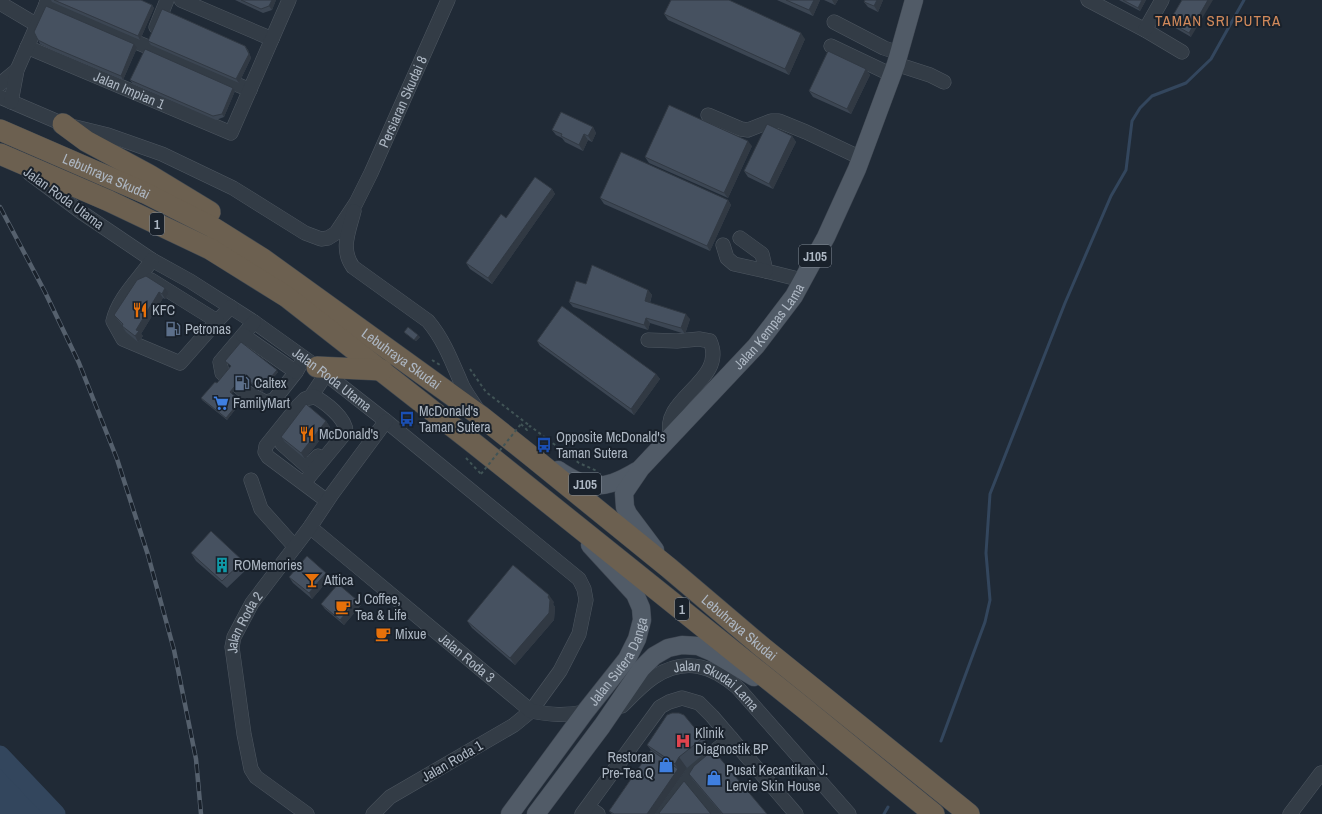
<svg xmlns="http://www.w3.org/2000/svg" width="1322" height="814" font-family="'Archivo Narrow',sans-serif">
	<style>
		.water { fill: #33465d }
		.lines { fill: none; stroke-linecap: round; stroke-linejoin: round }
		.stream { stroke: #33465d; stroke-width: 3 }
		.river { stroke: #33465d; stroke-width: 19 }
		.minor-casing { stroke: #4e5761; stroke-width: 15 }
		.major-casing { stroke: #3d4550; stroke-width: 19 }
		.highway-casing { stroke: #3e4751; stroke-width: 22 }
		.path { stroke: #415456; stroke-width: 2; stroke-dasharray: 3 3; stroke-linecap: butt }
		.minor { stroke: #333c46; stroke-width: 14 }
		.major { stroke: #515b67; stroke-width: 18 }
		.highway { stroke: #6c6050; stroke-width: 21 }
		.rail-casing { stroke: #55606d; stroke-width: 4.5 }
		.rail { stroke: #19212b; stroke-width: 3; stroke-dasharray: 9; stroke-linecap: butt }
		.path-bridge { stroke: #415456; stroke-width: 2; stroke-dasharray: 3 3; stroke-linecap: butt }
		.wall { fill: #3c4653 }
		.shaded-wall { fill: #313943 }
		.building { fill: #465160; stroke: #313943 }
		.labels { text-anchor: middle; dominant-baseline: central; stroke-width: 4; stroke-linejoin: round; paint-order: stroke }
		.shield { fill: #19212b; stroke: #818a95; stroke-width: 1 }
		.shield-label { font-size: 13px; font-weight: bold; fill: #adb7c3 }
		.street-label { font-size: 14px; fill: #adb7c3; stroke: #19212b }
		.poi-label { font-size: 14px; fill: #adb7c3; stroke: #19212b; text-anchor: start }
		.neighbourhood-label { font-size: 15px; letter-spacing: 1px; fill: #d0895b; stroke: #19212b }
	</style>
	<rect width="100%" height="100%" fill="#202a36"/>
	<path class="water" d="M0,755L56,814H0Z"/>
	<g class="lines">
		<path class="stream" d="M941,741L985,622L990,600L986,553L990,494L1065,303L1111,196L1126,170L1132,121L1140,108L1152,96L1186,83L1211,59L1244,0
			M884,814L888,807"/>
		<path class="river" d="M0,755L56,814"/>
		<g class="minor-casing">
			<g id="minor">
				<path d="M181,0L272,39"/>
				<path d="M1088,0L1145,30L1182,52"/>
				<path d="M0,3L37,25"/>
				<path d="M46,4L250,90"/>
				<path d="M834,22L884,48L899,53"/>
				<path d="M156,27L167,0"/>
				<path d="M1145,30L1162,0"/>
				<path d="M831,46L892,75"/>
				<path id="s1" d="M27,47L231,133L289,0"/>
				<path d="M896,64L930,75L944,82"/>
				<path d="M0,84L17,70"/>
				<path id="s2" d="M0,97L63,124L108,135L162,154L233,188L305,233L321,239L328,238L336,233L356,203L371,173L448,0"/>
				<path d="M11,102L17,70L48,0"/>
				<path d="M708,115L741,129L748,130L771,121H779L806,132L861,158"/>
				<path id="s3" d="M29,173L81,212L152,260L190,281L254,322L317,367L386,421L579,579L584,589L586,600L579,634L560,671L531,711L514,725L390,797L373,814"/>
				<path d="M354,211C349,231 340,249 353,267L428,321C444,340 452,362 462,385C466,393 472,401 477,409"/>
				<path d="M740,238L762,254L766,271L802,280"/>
				<path d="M723,245L727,258L734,264L766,271"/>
				<path d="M152,260C139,279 118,298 113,321L123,339L180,363L217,321L231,307"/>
				<path d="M151,280L217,321"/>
				<path d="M254,322L220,362L222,373L244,391L265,402L274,400L296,372L304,358"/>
				<path d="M243,335L296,372"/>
				<path d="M648,340L677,341L699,339L710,341C728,381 658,399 671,436"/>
				<path d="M310,398L326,374"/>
				<path d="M291,427L281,439L282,444L308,467L318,456"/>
				<path d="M251,480L261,509L295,547"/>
				<path d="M304,483L346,432C346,418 325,402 313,396L305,399L299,405L266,446L265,452L268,457L327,501"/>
				<path id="s4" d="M310,527L531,711C552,715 564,716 585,712"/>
				<path id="s5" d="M622,706C632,696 642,685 654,677C685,657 712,665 738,688L849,814"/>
				<path d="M687,777L718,814"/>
				<path d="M588,807L598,814"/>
				<path id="s6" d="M307,814L256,777L251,769L244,734L232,647L234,637L252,603L310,527L332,494L386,421"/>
				<path d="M582,814L660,707L669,702L682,698L699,703L712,716L796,814"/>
				<path d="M661,814L697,765L731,738"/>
				<path d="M1290,814L1321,773"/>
			</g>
		</g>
		<g class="major-casing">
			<g id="major">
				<path d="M558,470C566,475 576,482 586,484C605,489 622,480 637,471"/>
				<path id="s7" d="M655,550L628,514L625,507L624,493L641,468L756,346L794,296L826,237L857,169L896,64L914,0"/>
				<path id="s8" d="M510,814L585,712L627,659L637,639L642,620L641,608L635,594L590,545"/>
				<path d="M536,814L602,726L641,669L654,656L668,648L682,645L698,646L712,652L754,677"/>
			</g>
		</g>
		<g class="highway-casing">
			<g id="highway">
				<path d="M63,124L86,141L149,175L210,212"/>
				<path id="s9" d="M0,130L145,193L212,227L263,259L482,417L531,456L669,568L762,647L969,814"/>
				<path d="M0,154L109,201L210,249L287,297L476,445L804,708L934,814"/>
				<path d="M317,367L382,370"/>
			</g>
		</g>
		<path class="path" d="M432,360L440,365
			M470,369L486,392L530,426
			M521,424L527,430L530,426L579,463L597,471
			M466,458L481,474"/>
		<use href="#minor" class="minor"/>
		<use href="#major" class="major"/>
		<use href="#highway" class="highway"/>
		<g class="rail-casing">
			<path id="rail" d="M0,207L45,292L79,363L117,459L148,555L174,650L196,759L201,814"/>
		</g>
		<use href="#rail" class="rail"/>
		<path class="path-bridge" d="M481,474L521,424"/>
	</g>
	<path class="wall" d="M51,0H141L152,5L154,8L140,40L52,2Z
		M235,0H276L272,10L263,13Z
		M777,0H820L813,16Z
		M824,0H838L835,5Z
		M883,0L878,12L868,7L864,2Z
		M1119,0H1146L1140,11Z
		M1182,0L1191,37L1172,26L1169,22Z
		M664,14L805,39L789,75L668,20Z
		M38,40L137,48L123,80L54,51L40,44Z
		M148,41L245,46L248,50L251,58L239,83L151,45Z
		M866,69L870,75L851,114L813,97L809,91Z
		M130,80L233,88L235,91L224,117L216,120L133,84Z
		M593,127L596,133L592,142L588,140L583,151L565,142L562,138L556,135L552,130Z
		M792,136L796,142L773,189L748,177L744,171Z
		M752,146L728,198L649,163L645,157Z
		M552,189L555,194L492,284L470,269L466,263L506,218Z
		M600,198L728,200L731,205L710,251L604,204Z
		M165,288L169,293L165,299L163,298L141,334L143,336L138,342L126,332L122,326V325L114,315Z
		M648,290L652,295L650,303L690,319L685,334L650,323L648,330L573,307L569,302Z
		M404,332L420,337L416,341L406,334Z
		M537,341L656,374L660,379L634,415L540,346Z
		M225,361L278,372L262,392L244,378L231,394L240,401L241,402L227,420L202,400L201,398L217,383L231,366Z
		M326,421L330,427L305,459L285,442L281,437Z
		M191,553L243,561L248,568L227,588L196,561Z
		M326,573L330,578L312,599L293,583L289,577Z
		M554,602L553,604L555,607L554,620L515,665L472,628L467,621Z
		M321,604L361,605L344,625L325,609Z
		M703,738L711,748L687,768L655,814H612L609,811L651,750L647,745Z
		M689,774L767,814H722L693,780Z"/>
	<path class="shaded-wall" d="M272,0H276L272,10L269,6Z
		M814,0H820L813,16L809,10Z
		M832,0H838L835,5Z
		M877,0H883L878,12L874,6Z
		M1142,0H1146L1140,11L1138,8Z
		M1208,0H1213L1191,37L1189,33Z
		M152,5L154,8L140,40L138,36Z
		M801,33L805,39L789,75L785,69Z
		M134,44L137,48L123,80L121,76Z
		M245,46L248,50L251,58L239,83L236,79Z
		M866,69L870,75L851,114L847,109Z
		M233,88L235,91L224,117L222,114Z
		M593,127L596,133L592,142L588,136Z
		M584,134L588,140L583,151L579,145Z
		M792,136L796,142L773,189L769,184Z
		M748,141L752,146L728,198L724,193Z
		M552,189L555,194L492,284L488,278Z
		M728,200L731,205L710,251L707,246Z
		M165,288L169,293L165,299L162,294Z
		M648,290L652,295L648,307L645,301Z
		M159,292L163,298L141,334L143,336L138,342L135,336L136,330Z
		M686,314L690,319L685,334L681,328Z
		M646,318L650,323L648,330L644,325Z
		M418,335L420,337L416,341L414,340Z
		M277,370L278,372L262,392L260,390Z
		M656,374L660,379L634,415L631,409Z
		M243,376L244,378L231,394L230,392Z
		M240,401L241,402L227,420L226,418Z
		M326,421L330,427L305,459L301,453Z
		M326,573L330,578L312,599L309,593Z
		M549,595L554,602L553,604L555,607L554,620L515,665L510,658Z
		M357,600L361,605L344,625L340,620Z
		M679,757L687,768L655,814H647L678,769L675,764Z"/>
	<path class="building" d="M54,0H141L152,5L138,36Z
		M241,0H272L269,6L261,9Z
		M671,0H729L801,33L785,69L664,14Z
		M786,0H814L809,10Z
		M865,0H877L874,6L864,2Z
		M1123,0H1142L1138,8Z
		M1182,0H1208L1189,33L1169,22Z
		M46,6L134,44L121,76L52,47L38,40L34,32Z
		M162,9L245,46L249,54L236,79L148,41Z
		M145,49L233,88L222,114L213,116L130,80Z
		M828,51L866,69L847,109L809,91Z
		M669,105L748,141L724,193L645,157Z
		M561,112L593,127L588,136L584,134L579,145L561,136L562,134L552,130Z
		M767,124L792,136L769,184L744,171Z
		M621,152L728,200L707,246L600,198Z
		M535,177L552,189L488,278L466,263L501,214L506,218Z
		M592,265L648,290L645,301L686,314L681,328L646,318L644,325L569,302L576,281L586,284Z
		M146,276L165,288L162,294L159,292L136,330L139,331L135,336L122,326L123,324L114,315L137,280Z
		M562,306L656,374L631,409L537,341Z
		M408,327L418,335L414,340L404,332Z
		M241,342L277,370L260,390L243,376L230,392L240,401L226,418L201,398L215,382L217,383L231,366L225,361Z
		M306,404L326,421L301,453L281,437Z
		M211,531L243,561L222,581L191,553Z
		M307,556L326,573L309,593L289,577Z
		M513,565L549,595L548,597L550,600L549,613L510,658L467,621Z
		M338,584L357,600L340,620L321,604Z
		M672,713H679L684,715L703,738L679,757L675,764L647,745L667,715Z
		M651,750L678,769L647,814H614L609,811Z
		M713,750L767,814H723L689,774L694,766Z
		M684,781L711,814H660L659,813Z"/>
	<defs>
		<g id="restaurant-bare" transform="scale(1.2)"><path d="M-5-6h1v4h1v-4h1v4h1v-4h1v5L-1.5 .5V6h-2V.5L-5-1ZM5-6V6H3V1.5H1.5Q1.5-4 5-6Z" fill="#e8710a" stroke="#19212b" stroke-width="2.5" paint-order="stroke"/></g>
		<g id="fuel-bare" transform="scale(1.2)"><path d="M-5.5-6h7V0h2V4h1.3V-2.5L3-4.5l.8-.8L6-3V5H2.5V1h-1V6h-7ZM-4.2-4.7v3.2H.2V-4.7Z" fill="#5c6f8a" stroke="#19212b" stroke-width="2.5" paint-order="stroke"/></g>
		<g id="supermarket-bare" transform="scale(1.2)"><path d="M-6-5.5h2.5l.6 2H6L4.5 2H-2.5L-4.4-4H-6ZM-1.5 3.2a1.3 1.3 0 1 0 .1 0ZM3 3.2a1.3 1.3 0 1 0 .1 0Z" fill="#3f7fe0" stroke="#19212b" stroke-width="2.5" paint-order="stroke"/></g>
		<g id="bus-bare" transform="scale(1.2)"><path d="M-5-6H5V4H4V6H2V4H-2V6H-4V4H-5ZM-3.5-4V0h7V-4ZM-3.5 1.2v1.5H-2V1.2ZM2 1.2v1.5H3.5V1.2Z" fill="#1a4fb4" stroke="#19212b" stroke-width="2.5" paint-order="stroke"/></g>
		<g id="building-bare" transform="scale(1.2)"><path d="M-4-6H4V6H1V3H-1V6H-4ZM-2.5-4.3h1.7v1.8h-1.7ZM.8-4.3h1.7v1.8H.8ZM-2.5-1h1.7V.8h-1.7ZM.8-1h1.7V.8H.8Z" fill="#0f9aa8" stroke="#19212b" stroke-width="2.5" paint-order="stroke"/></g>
		<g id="bar-bare" transform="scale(1.2)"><path d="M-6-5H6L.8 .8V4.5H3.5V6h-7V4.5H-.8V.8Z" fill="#e8710a" stroke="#19212b" stroke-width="2.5" paint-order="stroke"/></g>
		<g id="cafe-bare" transform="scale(1.2)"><path d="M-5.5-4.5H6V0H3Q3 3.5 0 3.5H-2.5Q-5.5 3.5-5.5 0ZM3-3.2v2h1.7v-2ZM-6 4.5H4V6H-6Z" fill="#e8710a" stroke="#19212b" stroke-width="2.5" paint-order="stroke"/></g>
		<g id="hospital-bare" transform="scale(1.2)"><path d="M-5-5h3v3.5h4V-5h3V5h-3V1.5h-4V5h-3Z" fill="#e0444e" stroke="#19212b" stroke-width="2.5" paint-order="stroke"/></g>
		<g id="shop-bare" transform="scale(1.2)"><path d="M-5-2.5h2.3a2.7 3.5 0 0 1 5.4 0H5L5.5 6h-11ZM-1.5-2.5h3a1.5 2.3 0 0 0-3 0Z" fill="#3f7fe0" stroke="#19212b" stroke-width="2.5" paint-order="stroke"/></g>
	</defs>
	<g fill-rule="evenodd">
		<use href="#restaurant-bare" x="140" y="310"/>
		<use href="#fuel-bare" x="173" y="329"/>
		<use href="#fuel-bare" x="242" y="383"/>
		<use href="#supermarket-bare" x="221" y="403"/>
		<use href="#bus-bare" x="407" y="419"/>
		<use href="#restaurant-bare" x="307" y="434"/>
		<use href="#bus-bare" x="544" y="445"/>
		<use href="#building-bare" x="222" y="565"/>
		<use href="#bar-bare" x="312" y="580"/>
		<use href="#cafe-bare" x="343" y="607"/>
		<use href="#cafe-bare" x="383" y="634"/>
		<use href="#hospital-bare" x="683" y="741"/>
		<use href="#shop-bare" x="666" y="765"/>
		<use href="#shop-bare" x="714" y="778"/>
	</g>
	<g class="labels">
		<g class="shield">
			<rect x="150" y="213" width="14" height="22" rx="3"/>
			<rect x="799" y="245" width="32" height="22" rx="3"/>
			<rect x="569" y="473" width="32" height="22" rx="3"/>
			<rect x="675" y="598" width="14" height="22" rx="3"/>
		</g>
		<g class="shield-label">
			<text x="157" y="224">1</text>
			<text x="815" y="256">J105</text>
			<text x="585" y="484">J105</text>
			<text x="682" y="609">1</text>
		</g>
		<g class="street-label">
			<text stroke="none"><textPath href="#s1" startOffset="111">Jalan Impian 1</textPath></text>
			<text stroke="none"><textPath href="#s2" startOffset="517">Persiaran Skudai 8</textPath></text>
			<text stroke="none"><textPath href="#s9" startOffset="116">Lebuhraya Skudai</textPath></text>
			<text transform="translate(64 198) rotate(36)">Jalan Roda Utama</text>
			<text stroke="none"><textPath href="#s7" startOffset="288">Jalan Kempas Lama</textPath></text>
			<text stroke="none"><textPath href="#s9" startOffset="464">Lebuhraya Skudai</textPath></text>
			<text stroke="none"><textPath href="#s3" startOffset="367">Jalan Roda Utama</textPath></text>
			<text stroke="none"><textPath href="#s6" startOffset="223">Jalan Roda 2</textPath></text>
			<text stroke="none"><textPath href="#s9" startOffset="896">Lebuhraya Skudai</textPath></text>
			<text stroke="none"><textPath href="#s4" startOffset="204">Jalan Roda 3</textPath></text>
			<text stroke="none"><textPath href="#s8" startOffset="188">Jalan Sutera Danga</textPath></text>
			<text stroke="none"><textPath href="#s5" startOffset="114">Jalan Skudai Lama</textPath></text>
			<text transform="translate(452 761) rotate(-30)">Jalan Roda 1</text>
		</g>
		<g class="poi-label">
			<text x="152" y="310">KFC</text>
			<text x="185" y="329">Petronas</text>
			<text x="254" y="383">Caltex</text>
			<text x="233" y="403">FamilyMart</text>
			<text x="419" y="411">McDonald's<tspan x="419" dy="16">Taman Sutera</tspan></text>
			<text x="319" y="434">McDonald's</text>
			<text x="556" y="437">Opposite McDonald's<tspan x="556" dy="16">Taman Sutera</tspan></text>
			<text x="234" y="565">ROMemories</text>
			<text x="324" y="580">Attica</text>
			<text x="355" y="599">J Coffee,<tspan x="355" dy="16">Tea &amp; Life</tspan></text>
			<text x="395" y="634">Mixue</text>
			<text x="695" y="733">Klinik<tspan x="695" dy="16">Diagnostik BP</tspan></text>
			<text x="654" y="757" text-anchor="end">Restoran<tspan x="654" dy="16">Pre-Tea Q</tspan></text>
			<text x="726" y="770">Pusat Kecantikan J.<tspan x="726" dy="16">Lervie Skin House</tspan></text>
		</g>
		<g class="neighbourhood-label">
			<text x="1218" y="20">TAMAN SRI PUTRA</text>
		</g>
	</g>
</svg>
